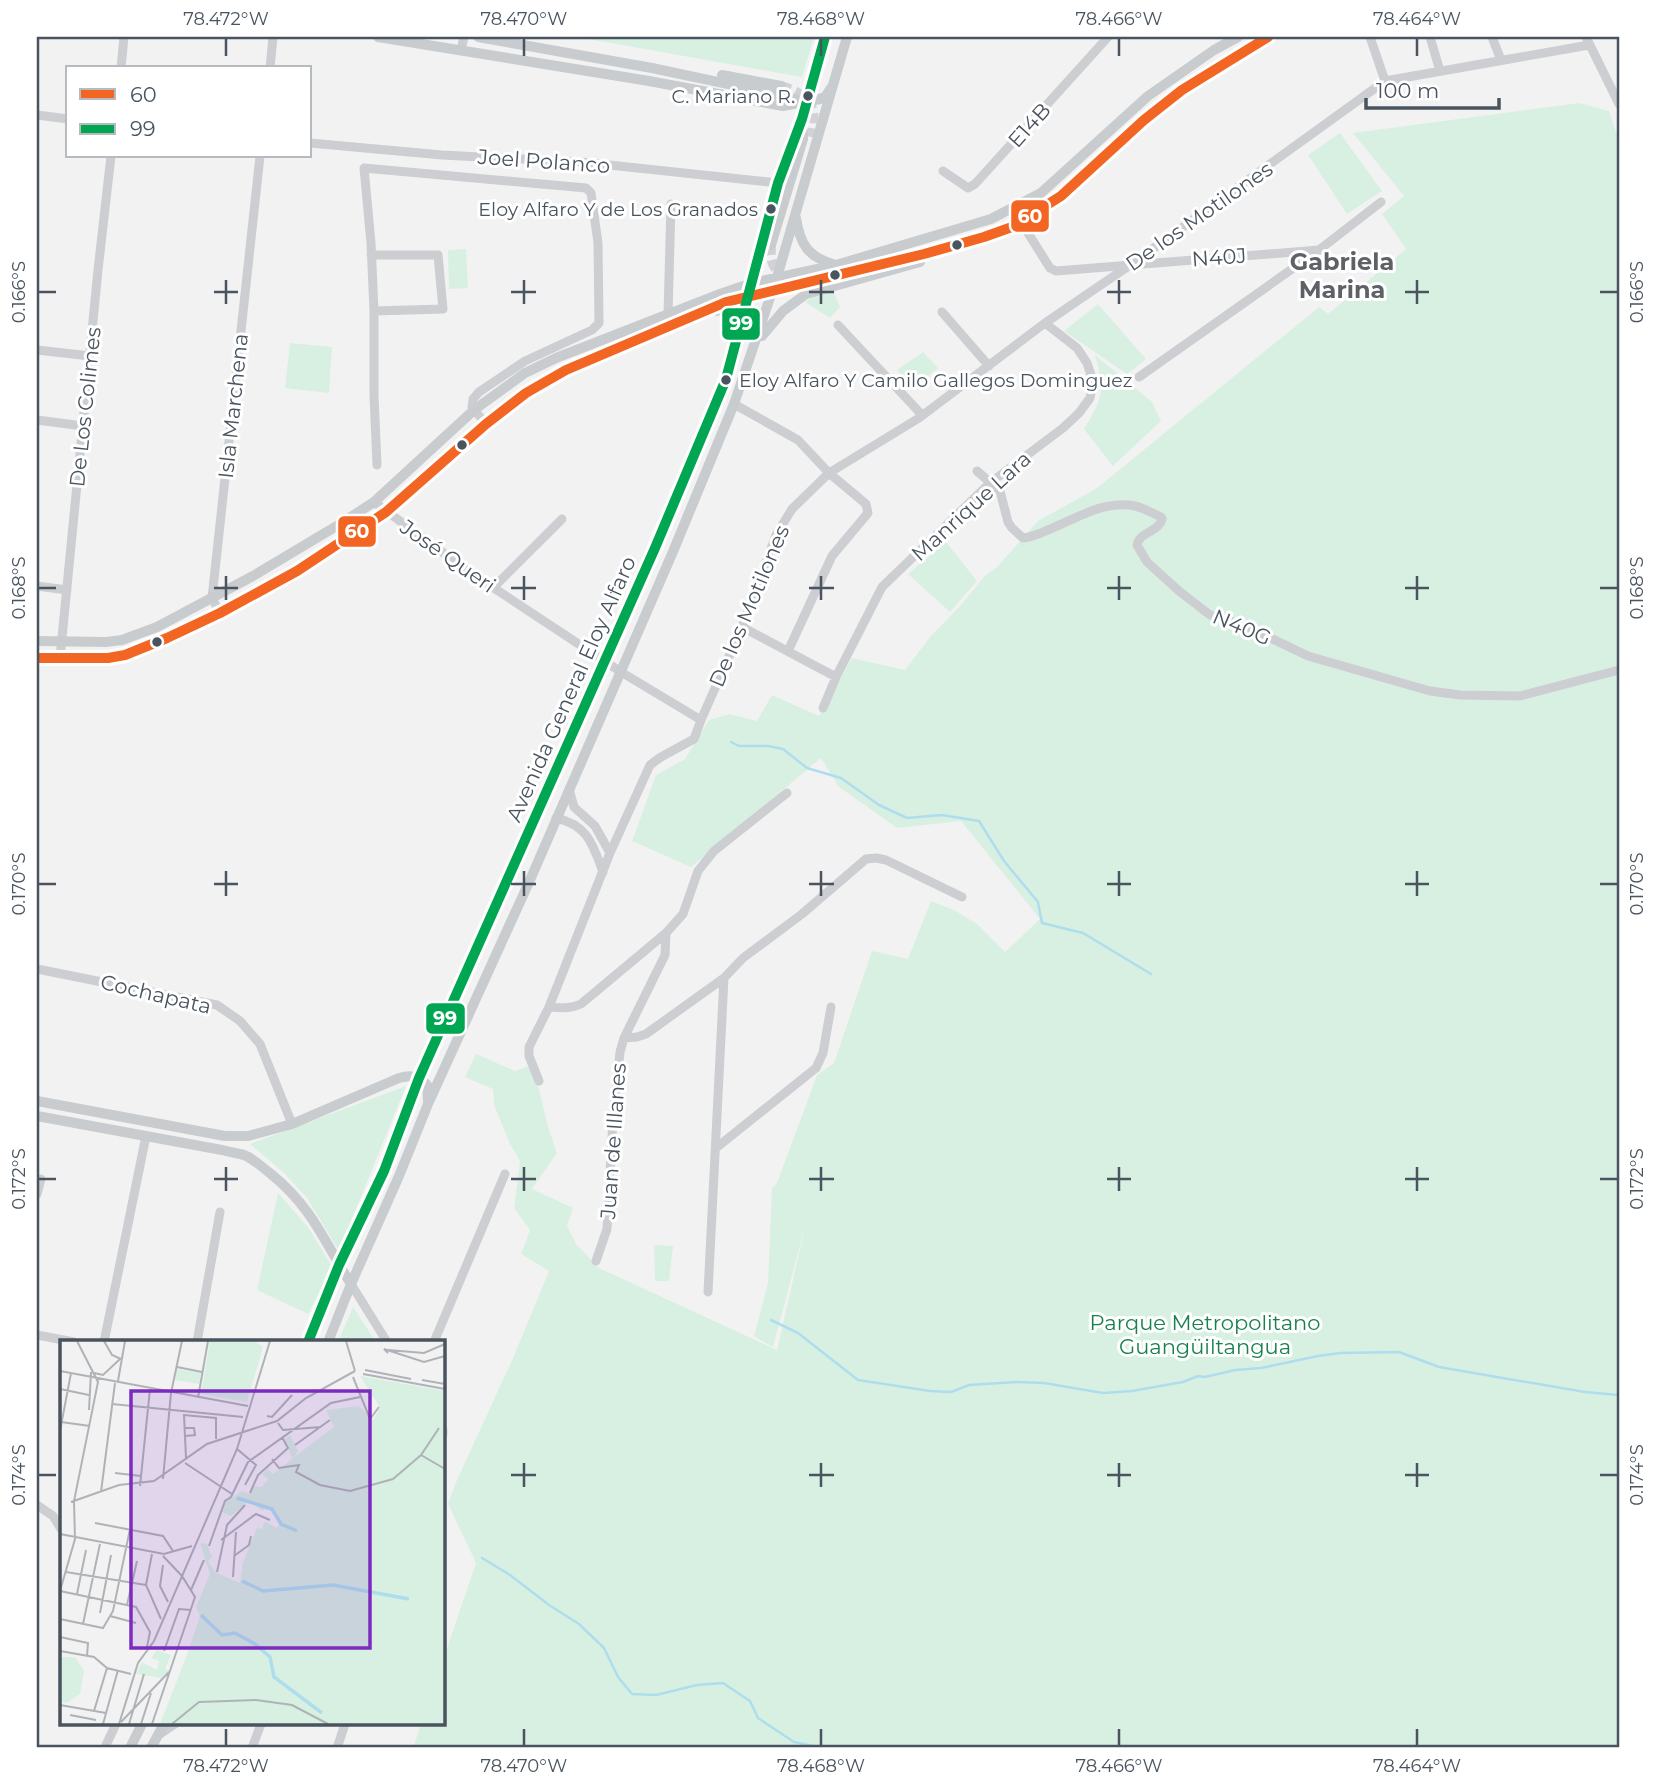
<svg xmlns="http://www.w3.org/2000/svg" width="1656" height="1785" font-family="Montserrat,sans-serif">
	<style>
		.green { fill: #d8f0e2 }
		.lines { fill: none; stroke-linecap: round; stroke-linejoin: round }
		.stream { stroke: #aedeed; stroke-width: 2.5 }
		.major-tunnel { stroke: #d1d2d5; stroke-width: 10; stroke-dasharray: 10 5; stroke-linecap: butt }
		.minor { stroke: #ccced1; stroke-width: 9 }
		.major { stroke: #c8cccf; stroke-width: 10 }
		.bus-1-casing { stroke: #fff; stroke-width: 16 }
		.bus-2-casing { stroke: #fff; stroke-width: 16 }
		.bus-1 { stroke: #f26522; stroke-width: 10 }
		.bus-2 { stroke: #00a651; stroke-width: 10 }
		.ticks { fill: none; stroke: #49545f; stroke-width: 2.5 }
		.bus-dot { fill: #49545f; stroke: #fff; stroke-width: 2.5 }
		.labels { text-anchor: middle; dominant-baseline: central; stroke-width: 6; stroke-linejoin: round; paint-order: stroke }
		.bus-label { font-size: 19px; fill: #49545f; stroke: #fff; text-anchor: end }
		.street-label { font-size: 21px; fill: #49545f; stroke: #fff }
		.park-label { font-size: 21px; fill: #198151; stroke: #fff }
		.quarter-label { font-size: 24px; font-weight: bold; fill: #5e6166; stroke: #fff }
		.inset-river { fill: none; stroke: #aedeed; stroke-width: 3.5 }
		.inset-road { fill: none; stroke: #afb3b7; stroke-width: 2 }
		.view { fill: #7b2cbf; fill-opacity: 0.15; stroke: #7b2cbf; stroke-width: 3.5 }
		.inset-edge { fill: none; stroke: #49545f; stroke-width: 3.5 }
		.line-badge { stroke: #fff; stroke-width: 2.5 }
		.badge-label { font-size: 19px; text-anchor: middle; font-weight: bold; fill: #fff }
		.neatline { fill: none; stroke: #49545f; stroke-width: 2.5 }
		.ticks-label { font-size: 18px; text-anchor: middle; fill: #49545f }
	</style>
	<rect width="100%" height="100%" fill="#f3f2f2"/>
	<path class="green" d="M577,37H814L802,77Z
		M1579,103L1609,111L1619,141V1748H413L421,1724H443V1660L476,1563L448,1504L457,1480L513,1358L549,1271L521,1254L530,1230L514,1208L520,1161L510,1144L494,1105L493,1089L465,1077L476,1054L515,1071L528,1066L538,1085L548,1127L557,1153L532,1189L573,1208L567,1226L576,1244L599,1268L777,1350L805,1227L773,1347L754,1336L768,1283L772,1188L777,1183L817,1075L834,1063L872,951L908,959L931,901L954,910L977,924L1005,952L1040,919L961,821L897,828L839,787L821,758L691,867L632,841L656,775L685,759L709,720L730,714L757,721L772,695L819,716L852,658L905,670L931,636L960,606L984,577L998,566L1038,521L1097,488L1319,307L1328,314L1406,249L1382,214L1404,196L1353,133Z
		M1340,133L1382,191L1347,214L1308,155Z
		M466,249L468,288L449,289L448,250Z
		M833,291L840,307L830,318L805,302L814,296Z
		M1098,304L1146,359L1127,374L1064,331Z
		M290,343L332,347L329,393L285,388Z
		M923,352L938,368L913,388L897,370Z
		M1095,355L1152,402L1161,421L1113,466L1084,429C1103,397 1105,392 1095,355Z
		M946,542L977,581L950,612L908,574Z
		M406,1086L339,1251L307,1198L284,1173L250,1144Z
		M278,1193L308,1227L333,1268L308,1314L257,1290Z
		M654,1245L673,1246L669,1281H655Z
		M353,1307L376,1342H338Z"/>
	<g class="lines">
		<path class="stream" d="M731,742L739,746H768L783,749L807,768L841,778L879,805L907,818L942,815L979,821L1004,861L1038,902L1042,923L1083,933L1151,974
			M771,1320L798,1333L858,1380L930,1391L951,1392L969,1385L1017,1382L1044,1383L1103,1393L1132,1391L1183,1382L1198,1376L1205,1377L1235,1370L1261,1368L1318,1356L1340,1353L1399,1352L1439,1367L1585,1392L1619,1395
			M482,1558L510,1575L549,1605L579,1624L604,1648L618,1677L632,1694L656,1695L697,1685L723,1683L750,1701L758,1718L794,1742L822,1748"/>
		<path class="major-tunnel" d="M781,86C811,96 818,106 811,137
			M771,245C770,258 772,268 783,277
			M722,304L816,280"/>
		<path class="minor" d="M1370,37L1385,81
			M1430,37L1440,71
			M1492,37L1501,60
			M1586,37L1619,104
			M461,50L464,37
			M121,68L124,37
			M270,68L273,37
			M37,115L68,119
			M310,143L442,155L581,162L778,183
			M943,171L968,188L975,184L1108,37
			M1021,222L1050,268L1056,271L1319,250
			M371,255H438L443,309L374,311
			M942,312L989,366
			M668,315L671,204
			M838,325L922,415
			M37,350L90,356
			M1139,377L1319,250L1381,202
			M734,404L798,440L829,473L866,504L868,513L832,556L788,651
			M37,420L83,426
			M377,465L374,396V311L371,243L364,168L575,187L586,188L591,193L598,243L599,323L592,330L525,361L479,392L473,399L472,407L486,424
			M977,471L1000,491L1008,522L1012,528L1023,538C1034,537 1045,531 1055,527C1080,516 1107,500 1135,506C1144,508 1152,513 1161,517L1162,519C1158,533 1140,531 1137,545L1147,562L1179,591L1210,615L1248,627L1308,656L1430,691L1460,695L1520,696L1619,670
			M374,502L468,571L621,672L701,720
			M37,586L67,590
			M493,588L562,519
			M220,613L212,598L260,156
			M742,627L836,677
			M60,658L98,270L111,156
			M823,708L836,677L882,587L990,483L1063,428L1079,413L1090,398L1093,381L1087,363L1077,348L1045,323
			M569,789L574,807L595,826L610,853
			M556,818C588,825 593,845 603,872
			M37,969L217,1005L240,1021L260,1044L292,1124
			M549,1007C561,1008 570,1009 581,1004L666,933L683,914L698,871L714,851L787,793
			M624,1038L637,1037L646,1034L724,978L743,958L802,914L866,859L876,858L886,860L962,897
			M539,1081L529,1056V1047L549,1007L610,853L650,765L661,757L694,739L701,720L742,627L776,535L792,509L829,473L919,418L1045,323L1133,263L1385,81L1589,45
			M716,1148L816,1068L823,1053L831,1007
			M37,1194L41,1179
			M596,1261L607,1229L613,1119L620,1052L624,1038L665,955L666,933
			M351,1284L387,1342
			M708,1292L724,978
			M37,1335L74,1342
			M104,1342L146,1136
			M197,1342L220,1212
			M434,1342L505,1174
			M443,1430V1434
			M37,1505L53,1516L61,1529
			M160,1734L175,1724
			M106,1748V1745L116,1724
			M252,1748L261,1724
			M337,1748L345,1724"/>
		<path class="major" d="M378,37L649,81L783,106L820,99L826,96L831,88
			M478,37L652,68L784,96L804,102
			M722,75L781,86
			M796,218C800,244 808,257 833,264
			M771,245L803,139L802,125
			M816,280L960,244L998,232L1021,222L1061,196L1144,120L1182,90L1268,37
			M717,311C733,304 740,304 740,323
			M762,336L783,311L806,294L920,262
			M37,641L106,642L122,640L157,627L253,576L340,524L374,502L474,410L525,373L556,358L720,294L752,283L836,265L991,219L1041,193L1148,96L1214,50L1238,37
			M37,658H108L125,655L167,638L220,613L297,571L386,512L486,424L526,393L566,370L722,304
			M37,1101L225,1136H248L292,1124L399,1078C410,1075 420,1075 427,1085L428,1101
			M37,1116L222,1150C229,1152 237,1153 244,1155C254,1159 262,1167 271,1174C312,1207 324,1241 351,1284
			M308,1342L339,1265L384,1171L419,1078L655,548L726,379L778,183L802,119L825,37
			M328,1342L351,1284L399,1176L428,1104L530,880L672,554L734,404L777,277L847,37
			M130,1748L142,1724
			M151,1748L164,1724"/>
		<g class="bus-1-casing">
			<path id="bus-1" d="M37,658H108L125,655L167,638L220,613L297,571L386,512L486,424L526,393L566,370L726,302L924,254L984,237L1012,227L1061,196L1144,120L1182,90L1268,37"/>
		</g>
		<g class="bus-2-casing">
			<path id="bus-2" d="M308,1342L339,1265L384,1171L419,1078L655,548L726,379L778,183L802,119L825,37"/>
		</g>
		<use href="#bus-1" class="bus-1"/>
		<use href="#bus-2" class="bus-2"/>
	</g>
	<path class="ticks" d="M226,38V56M524,38V56M821,38V56M1119,38V56M1417,38V56M226,280V304M524,280V304M821,280V304M1119,280V304M1417,280V304M38,292H56M214,292H238M511,292H536M809,292H834M1107,292H1131M1405,292H1429M1600,292H1618M226,576V600M524,576V600M821,576V600M1119,576V600M1417,576V600M38,588H56M214,588H238M511,588H536M809,588H834M1107,588H1131M1405,588H1429M1600,588H1618M226,871V896M524,871V896M821,871V896M1119,871V896M1417,871V896M38,884H56M214,884H238M511,884H536M809,884H834M1107,884H1131M1405,884H1429M1600,884H1618M226,1167V1191M524,1167V1191M821,1167V1191M1119,1167V1191M1417,1167V1191M38,1179H56M214,1179H238M511,1179H536M809,1179H834M1107,1179H1131M1405,1179H1429M1600,1179H1618M524,1463V1487M821,1463V1487M1119,1463V1487M1417,1463V1487M38,1475H56M511,1475H536M809,1475H834M1107,1475H1131M1405,1475H1429M1600,1475H1618M226,1729V1746M524,1729V1746M821,1729V1746M1119,1729V1746M1417,1729V1746"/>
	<g class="bus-dot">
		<circle cx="808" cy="96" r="6"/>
		<circle cx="771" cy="209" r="6"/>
		<circle cx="957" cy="245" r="6"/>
		<circle cx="835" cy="275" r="6"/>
		<circle cx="726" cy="380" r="6"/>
		<circle cx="462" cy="445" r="6"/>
		<circle cx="157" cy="642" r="6"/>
	</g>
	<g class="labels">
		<g class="bus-label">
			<text x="795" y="96">C. Mariano R.</text>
			<text x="758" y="209">Eloy Alfaro Y de Los Granados</text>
			<text x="739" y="380" text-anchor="start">Eloy Alfaro Y Camilo Gallegos Dominguez</text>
		</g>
		<g class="street-label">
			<text transform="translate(1029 125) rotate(-48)">E14B</text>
			<text transform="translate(544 161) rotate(4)">Joel Polanco</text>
			<text transform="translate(1199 216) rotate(-35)">De los Motilones</text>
			<text transform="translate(1219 257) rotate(-4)">N40J</text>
			<text transform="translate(233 406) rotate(-84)">Isla Marchena</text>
			<text transform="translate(85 407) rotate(-84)">De Los Colimes</text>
			<text transform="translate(971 506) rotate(-42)">Manrique Lara</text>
			<text transform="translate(448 556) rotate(35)">José Queri</text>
			<text transform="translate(749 606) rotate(-67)">De los Motilones</text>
			<text transform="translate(1242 627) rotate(23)">N40G</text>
			<text transform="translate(571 689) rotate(-66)">Avenida General Eloy Alfaro</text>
			<text transform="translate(156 994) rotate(13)">Cochapata</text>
			<text transform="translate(613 1141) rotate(-86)">Juan de Illanes</text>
		</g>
		<g class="park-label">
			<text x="1205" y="1322">Parque Metropolitano<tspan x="1205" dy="24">Guangüiltangua</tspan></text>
		</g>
		<g class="quarter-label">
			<text x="1342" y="261">Gabriela<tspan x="1342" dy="28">Marina</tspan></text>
		</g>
	</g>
	<g transform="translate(60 1340)">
		<rect width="385" height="385" fill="#f3f2f2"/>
		<path d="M150,1H194L203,7L187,62L141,54ZM117,29L141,33L139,44L115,40ZM300,36L385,51V384H100L128,312L140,276L136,267L150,234L140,203L147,204L152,217L148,222L157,233L180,243L183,222L197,188L202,189L205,181L216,188L221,183L210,169L201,170L189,160L171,176L162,172L166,162L182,151L189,154L194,146L202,147L208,139L202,134L208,129L213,134L232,119L225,99L230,95L238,111L233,118L274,87L266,70L299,66L313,80L320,68ZM97,310L111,315L105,329L109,331L101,338L76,334L82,322L97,330L99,321L91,318ZM0,317H15L24,331L20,354L7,363L0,362Z" fill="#d8f0e2"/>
		<path class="inset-river" d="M177,158L212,169L221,184L237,191M182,241L203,251L273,245L349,259M141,275L162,295L175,293L195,304L210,317L214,337L262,373"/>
		<path class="inset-road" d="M44,1L52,15L61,19M286,1L295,31M328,10L364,13L385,4M328,13L324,9L364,22L385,16M117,27L142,32M305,30L351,39M0,31L188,66M34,33L43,35L60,19M303,34L385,49M293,37L310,79L319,67M362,40L385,44M58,41L65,1M0,49L29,55M138,58L148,1M52,64L183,77M29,70L31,32M207,76L212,77L232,55M1,82L30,86M218,83L223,90L261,87M125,88H134L135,95L125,96M0,91L11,33M235,105L270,80M177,109L196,125L185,145M361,115L385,129M126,118L124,75L156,78V99M212,119L219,128L239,125L236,132L260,145L290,151L333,139L361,115L379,88M125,123L172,154M55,133L81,136M103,139L111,53L122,1M80,146L90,49M41,152L55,43M190,153L198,135L228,108L222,97M11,162L59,145L94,141L147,104L217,81L246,58L295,31M35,183L103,196L113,211M0,194L104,214L132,206M161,200L196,174L210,180M149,206L165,161L171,157L188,122L271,63L300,57M92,214L86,245L101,279M103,216L122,236M174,216L189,205L191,196M103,225L100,246L108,262M6,232L86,245M157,232L167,185L185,165M173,237L176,192M131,250L144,220M0,251L76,267L90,292L87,307M0,251L15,199L14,161L38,42L17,1M17,254L26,210M67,265L77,221M40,273L51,215M50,276L76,283M0,279L43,288L53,271L70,189M23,284L40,204M0,297L28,303L27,316M0,311L34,317L47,328L71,334M104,311L119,269L131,270M0,365L46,373M34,371L47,328M10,375L36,380M61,382L109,332M43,384L58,330M59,384L78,323L94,301L177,109L210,1M69,384L84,334M81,384L91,353M92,384L135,257L122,236M112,384L139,362L196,360L232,365L268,384"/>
		<path class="view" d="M71,51H310V308H71Z"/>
		<rect width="385" height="385" class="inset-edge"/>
	</g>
	<g class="line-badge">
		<rect x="1010" y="199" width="40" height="34" rx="7" fill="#f26522"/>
		<rect x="721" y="307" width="40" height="34" rx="7" fill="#00a651"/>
		<rect x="337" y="515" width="40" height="33" rx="7" fill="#f26522"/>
		<rect x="425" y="1002" width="41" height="33" rx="7" fill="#00a651"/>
	</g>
	<g class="badge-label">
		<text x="1030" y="223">60</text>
		<text x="741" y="330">99</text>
		<text x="357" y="538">60</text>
		<text x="445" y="1025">99</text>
	</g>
	<rect width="1656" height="1785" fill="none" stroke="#ffffff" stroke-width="77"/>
	<rect x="66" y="66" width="245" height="91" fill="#ffffff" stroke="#b6bbbf" stroke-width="2"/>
	<rect x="80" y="89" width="35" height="10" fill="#f26522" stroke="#b6bbbf" stroke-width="2"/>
	<text x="130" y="102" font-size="21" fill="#49545f">60</text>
	<rect x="80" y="124" width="35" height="10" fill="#00a651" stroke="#b6bbbf" stroke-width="2"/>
	<text x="130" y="136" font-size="21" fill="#49545f">99</text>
	<path d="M1366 98v10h133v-10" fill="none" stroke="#49545f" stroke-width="3.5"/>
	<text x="1376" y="98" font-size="21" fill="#49545f" stroke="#ffffff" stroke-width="5" paint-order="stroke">100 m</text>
	<rect x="38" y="38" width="1580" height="1708" class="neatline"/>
	<g class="ticks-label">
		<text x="226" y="25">78.472°W</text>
		<text x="524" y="25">78.470°W</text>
		<text x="821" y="25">78.468°W</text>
		<text x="1119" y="25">78.466°W</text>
		<text x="1417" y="25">78.464°W</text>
		<text transform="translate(19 292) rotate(-90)" y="6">0.166°S</text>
		<text transform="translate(1637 292) rotate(-90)" y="6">0.166°S</text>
		<text transform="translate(19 588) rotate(-90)" y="6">0.168°S</text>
		<text transform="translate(1637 588) rotate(-90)" y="6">0.168°S</text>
		<text transform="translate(19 884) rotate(-90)" y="6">0.170°S</text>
		<text transform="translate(1637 884) rotate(-90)" y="6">0.170°S</text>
		<text transform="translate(19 1179) rotate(-90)" y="6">0.172°S</text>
		<text transform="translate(1637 1179) rotate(-90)" y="6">0.172°S</text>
		<text transform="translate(19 1475) rotate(-90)" y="6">0.174°S</text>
		<text transform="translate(1637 1475) rotate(-90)" y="6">0.174°S</text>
		<text x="226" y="1772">78.472°W</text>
		<text x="524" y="1772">78.470°W</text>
		<text x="821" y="1772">78.468°W</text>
		<text x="1119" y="1772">78.466°W</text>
		<text x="1417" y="1772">78.464°W</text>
	</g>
</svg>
